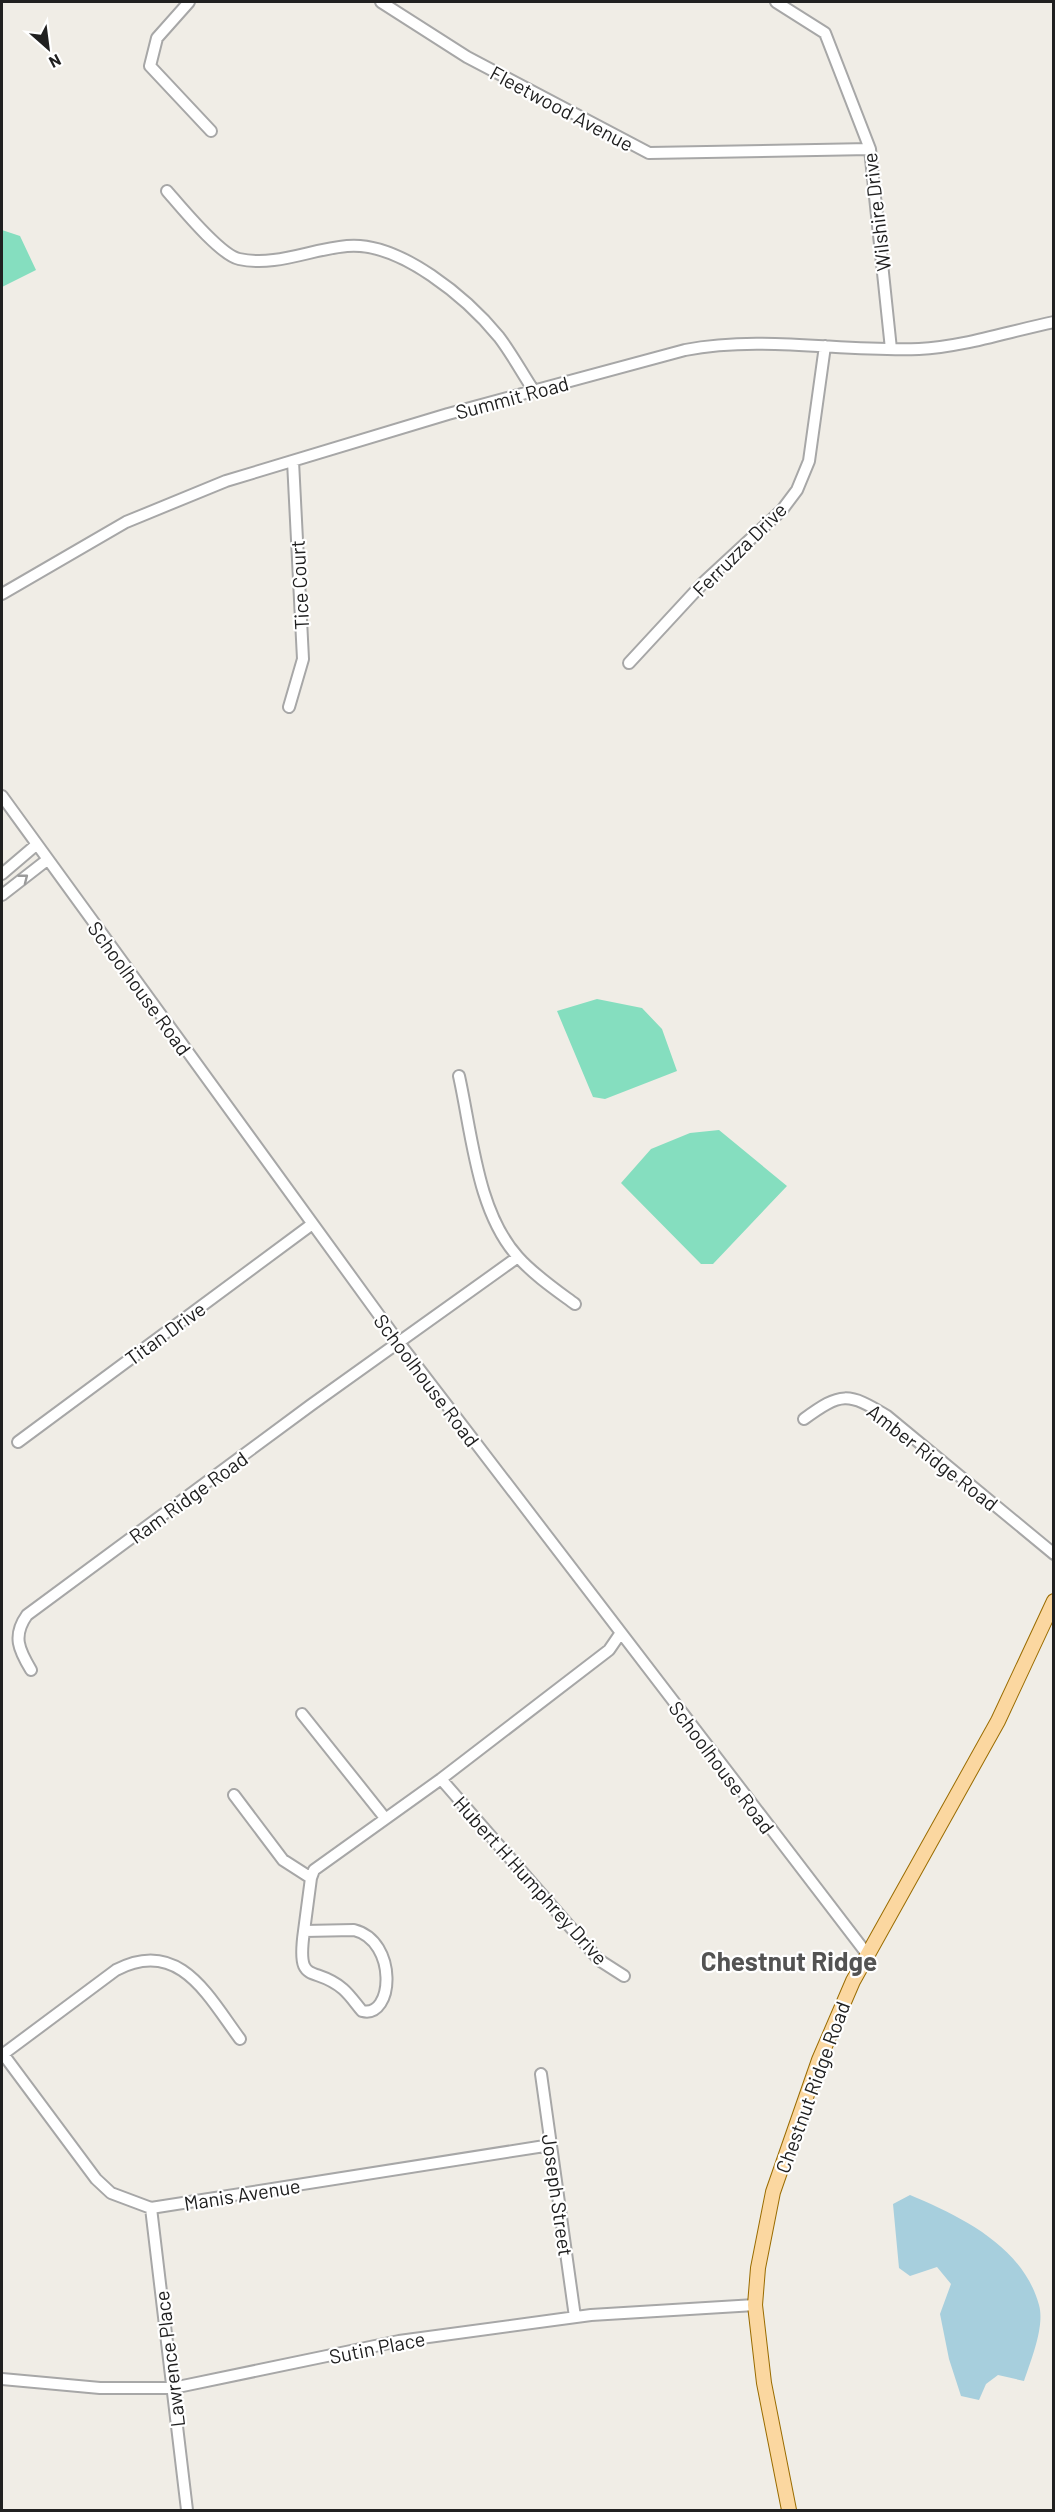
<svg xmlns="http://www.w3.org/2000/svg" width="1055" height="2512" font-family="Barlow,sans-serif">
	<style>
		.pitch { fill: #85debf }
		.water { fill: #a7cfdd }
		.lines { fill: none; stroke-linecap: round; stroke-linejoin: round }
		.minor-casing { stroke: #a7a7a7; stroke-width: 14 }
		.major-casing { stroke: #9a6c01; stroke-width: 16 }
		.minor { stroke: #fff; stroke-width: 10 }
		.major { stroke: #fbd7a0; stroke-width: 14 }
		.oneway { stroke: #9b9b9b }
		.labels { text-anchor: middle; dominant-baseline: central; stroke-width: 4.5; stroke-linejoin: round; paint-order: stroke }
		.street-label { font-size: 20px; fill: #202020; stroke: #fff }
		.district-label { font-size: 26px; font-weight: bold; fill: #535353; stroke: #fff }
	</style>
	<rect width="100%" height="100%" fill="#f0ede6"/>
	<path class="pitch" d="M2,230L20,236L36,270L2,287Z
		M597,999L642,1008L662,1029L677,1071L605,1099L593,1097L557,1011Z
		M719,1130L787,1186L713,1264H701L621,1183L651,1149L690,1133Z"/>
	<path class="water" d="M910,2195C960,2216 1023,2246 1039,2305C1045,2326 1031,2360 1024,2381L998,2375L986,2384L979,2400L961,2396L949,2359L940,2314L951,2284L937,2267L910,2276L899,2268L893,2204Z"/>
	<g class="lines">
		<g class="minor-casing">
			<path id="minor" d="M189,2L157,38L150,66L211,131
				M381,2L467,57L649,153L870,149
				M776,2L825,33L870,149L891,349
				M167,191C181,207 220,255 239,259C276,267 311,249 347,246C400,241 468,299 499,337C512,354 522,373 534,391
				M2,594L126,522L226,481L448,414L685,350C762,335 841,352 919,349C963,347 1010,331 1054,322
				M629,663L703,583L782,510L797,490L809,461L825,346
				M289,707L303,659L293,461
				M2,796L400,1344L867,1954
				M2,874L36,845
				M2,895L47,860
				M459,1076C472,1134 477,1212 518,1257C534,1275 556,1290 575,1304
				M804,1419C841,1392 848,1392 887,1416L1054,1554
				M18,1442L311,1225
				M31,1670C19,1650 12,1636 27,1615L311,1405L518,1257
				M302,1714L385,1818
				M441,1779L599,1960L624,1976
				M234,1795L283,1860L311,1878
				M354,1930C398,1941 394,2019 362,2011C356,2004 350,1995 343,1989C314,1964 296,1988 304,1931Z
				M304,1931L311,1878L314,1870L441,1779L609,1650L620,1634
				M3,2054L96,2179L111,2193L151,2208L551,2145
				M2,2055L116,1970C179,1937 208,1996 240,2039
				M541,2074L575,2317
				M151,2208L187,2510
				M2,2379L100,2388H173L399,2341L591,2315L755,2305"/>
		</g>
		<g class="major-casing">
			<path id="major" d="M789,2510L764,2383L755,2305L758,2268L773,2192L819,2060L853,1981L998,1721L1054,1601"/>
		</g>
		<use href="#minor" class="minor"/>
		<use href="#major" class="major"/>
	</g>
	<defs><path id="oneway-chevron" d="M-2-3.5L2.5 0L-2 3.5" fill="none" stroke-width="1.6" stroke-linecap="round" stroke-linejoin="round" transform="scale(1.5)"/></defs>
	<use class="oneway" href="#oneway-chevron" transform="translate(24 878) rotate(-38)"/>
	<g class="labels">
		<g class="street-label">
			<text transform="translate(562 108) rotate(28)">Fleetwood Avenue</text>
			<text transform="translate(876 212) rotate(-97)">Wilshire Drive</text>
			<text transform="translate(512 397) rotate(-15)">Summit Road</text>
			<text transform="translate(739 549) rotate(-45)">Ferruzza Drive</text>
			<text transform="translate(299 585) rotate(-93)">Tice Court</text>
			<text transform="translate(140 988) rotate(54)">Schoolhouse Road</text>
			<text transform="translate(165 1333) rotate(-36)">Titan Drive</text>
			<text transform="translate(427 1380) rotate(53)">Schoolhouse Road</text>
			<text transform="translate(933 1457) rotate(38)">Amber Ridge Road</text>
			<text transform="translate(188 1497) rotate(-36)">Ram Ridge Road</text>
			<text transform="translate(722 1767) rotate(53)">Schoolhouse Road</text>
			<text transform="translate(531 1880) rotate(48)">Hubert H Humphrey Drive</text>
			<text transform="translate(812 2087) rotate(-70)">Chestnut Ridge Road</text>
			<text transform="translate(242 2194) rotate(-9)">Manis Avenue</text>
			<text transform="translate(558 2195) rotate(82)">Joseph Street</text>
			<text transform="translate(377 2347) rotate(-11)">Sutin Place</text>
			<text transform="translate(169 2359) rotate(-97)">Lawrence Place</text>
		</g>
		<g class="district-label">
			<text x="789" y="1960">Chestnut Ridge</text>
		</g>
	</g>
	<rect width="1055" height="2512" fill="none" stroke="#202020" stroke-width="6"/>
	<g transform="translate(48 48) rotate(152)" stroke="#ffffff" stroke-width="4.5" paint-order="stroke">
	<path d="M0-4.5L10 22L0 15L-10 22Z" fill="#202020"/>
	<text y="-9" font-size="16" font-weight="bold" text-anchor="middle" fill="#202020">N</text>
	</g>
</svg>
